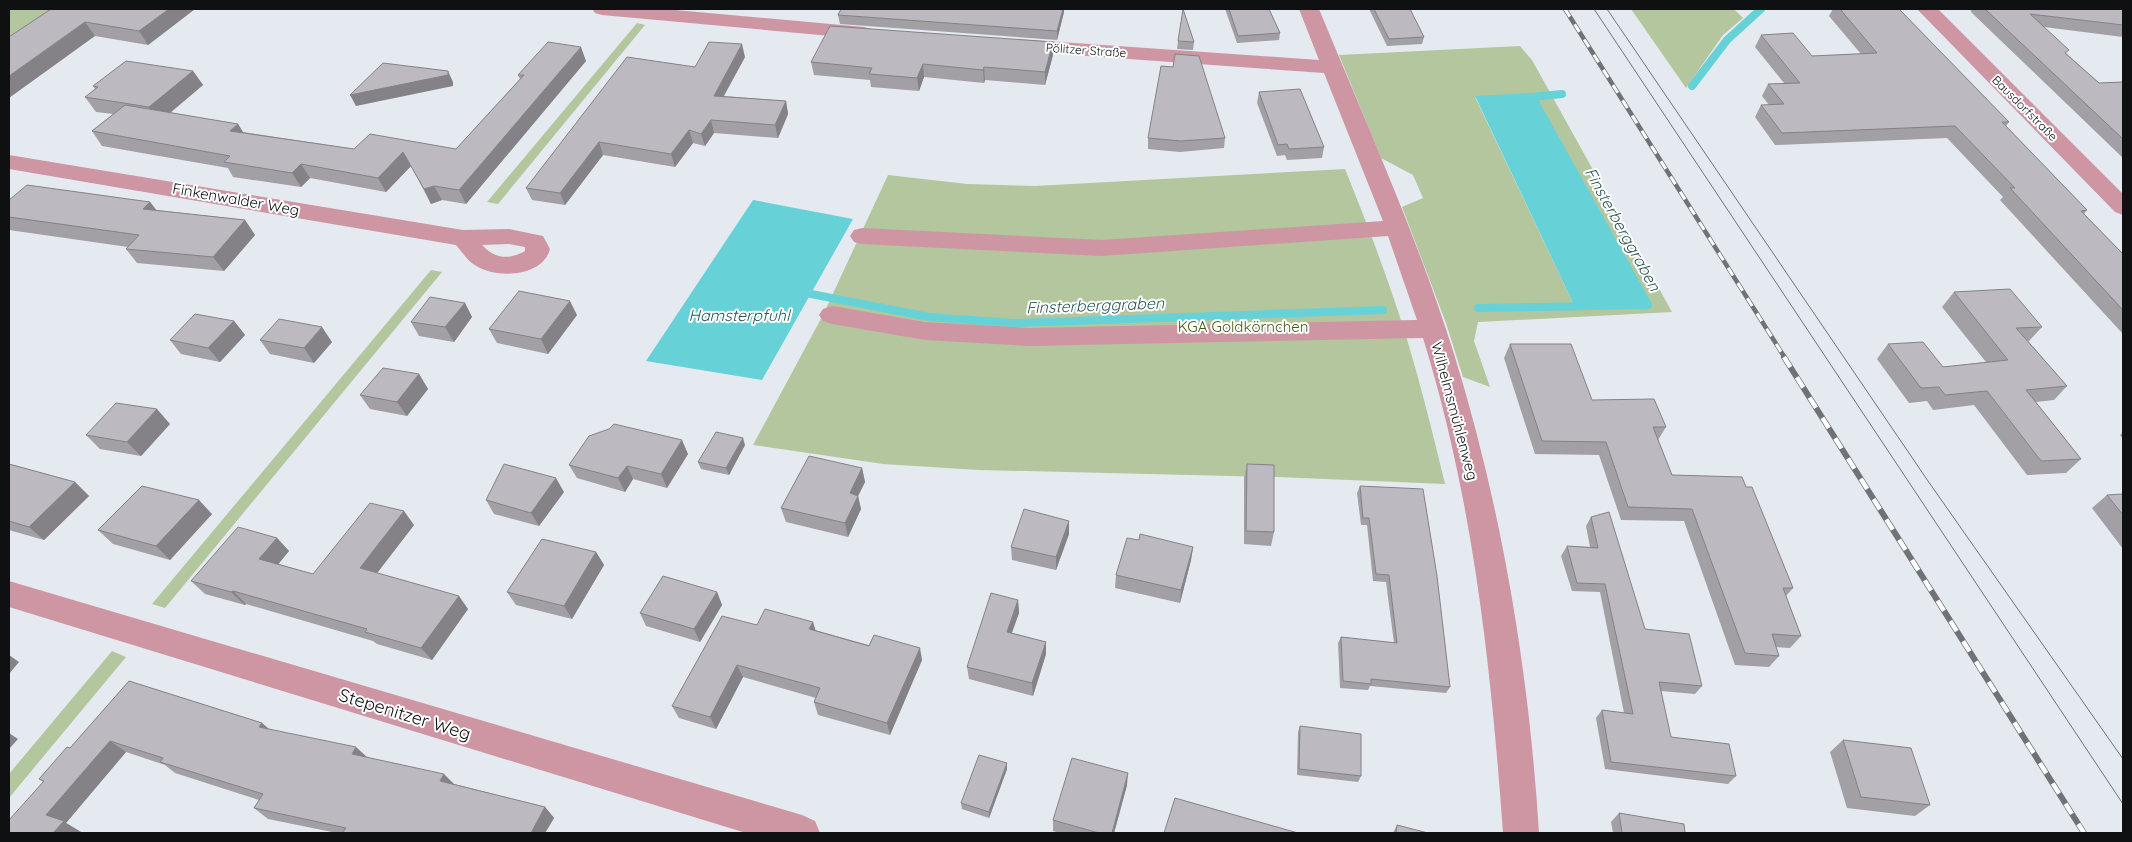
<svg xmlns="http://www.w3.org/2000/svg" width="2132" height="842" font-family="Quicksand,sans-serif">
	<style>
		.green { fill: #b3c69d; fill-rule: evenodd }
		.water { fill: #67d1d8 }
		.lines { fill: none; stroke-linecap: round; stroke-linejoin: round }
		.stream { stroke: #67d1d8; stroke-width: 8 }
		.minor { fill: #ce95a3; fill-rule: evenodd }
		.tram { stroke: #6f7377; stroke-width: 1 }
		.rail-far1-casing { stroke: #6f7377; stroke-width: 4.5 }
		.rail-casing { stroke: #6f7377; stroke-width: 6 }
		.rail-far1 { stroke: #fff; stroke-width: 3; stroke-dasharray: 9; stroke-linecap: butt }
		.rail { stroke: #fff; stroke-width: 4.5; stroke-dasharray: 12; stroke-linecap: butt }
		.wall { fill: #a29fa5 }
		.shaded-wall { fill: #848286 }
		.building { fill: #bcb9c0; stroke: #848286 }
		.labels { text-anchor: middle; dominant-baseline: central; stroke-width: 4; stroke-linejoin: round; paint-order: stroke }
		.far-street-label { font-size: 12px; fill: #0e1012; stroke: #fff }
		.street-label { font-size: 15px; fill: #0e1012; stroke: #fff }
		.park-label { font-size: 15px; fill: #405b11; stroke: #fff }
		.water-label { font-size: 16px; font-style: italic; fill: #265558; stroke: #fff }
		.near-street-label { font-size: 18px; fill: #0e1012; stroke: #fff }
	</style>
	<rect width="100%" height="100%" fill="#e4eaf0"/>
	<path class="green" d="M9,9H54L9,40Z
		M1631,9H1734L1743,18L1723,35L1686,88Z
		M637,23L645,25L498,204L487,202Z
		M1520,46L1532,60L1672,312L1478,322L1474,341L1490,387L1463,377L1446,323L1402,207L1423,198L1413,175L1381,158L1339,55ZM1530,94L1648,304V305L1575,307L1475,97Z
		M1345,169C1372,236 1398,304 1417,374C1427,410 1436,447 1445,484L1277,477L979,470L883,464L753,445L823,315L888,175L967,184L1035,186Z
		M431,270L442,272L165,608L152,604Z
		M112,651L126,657L9,798V774Z"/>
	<path class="water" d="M1530,93L1532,97L1648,305L1575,307L1475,96Z
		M753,200L853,219L762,380L646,361Z"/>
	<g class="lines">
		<path class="stream" d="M1692,86L1727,40L1761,9
			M811,294L929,317L1014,323L1383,310
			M1478,308L1648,305L1532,97L1562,94"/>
		<path class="minor" d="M592,9H664L864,27L871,29L874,33L871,37L864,39L602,15L595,13Z
			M1299,9H1319C1366,123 1417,236 1454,354C1502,509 1529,672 1539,833H1503C1491,666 1473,499 1423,338L1029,346L925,340L832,324L823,321L819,315L823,309L832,306L925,322L1029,328L1417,320L1388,236L1102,256L862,244L854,242L850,236L854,230L862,228L1102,240L1383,221L1324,73L1017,51L1010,49L1007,45L1010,41L1017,39L1319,60Z
			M1917,9H1938L2123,194V215L2115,212Z
			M9,155L463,230L509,229L543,236L550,249C543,276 500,279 478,267C468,262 463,253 456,245L9,169ZM509,244L525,247V251C509,260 495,259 482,245Z
			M9,581L802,815L815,821L820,833H746L9,607Z"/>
		<path class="tram" d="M1594,9L2123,804
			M1607,9L1928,481L2123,759"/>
		<g class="rail-far1-casing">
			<path id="rail-far1" d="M1565,9L1785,358"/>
		</g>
		<g class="rail-casing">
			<path id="rail" d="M1784,357L2084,833"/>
		</g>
		<use href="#rail-far1" class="rail-far1"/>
		<use href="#rail" class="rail"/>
	</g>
	<path class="wall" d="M51,9H195L148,45L95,36Z
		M841,9H1064V12L1057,40L840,24L838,15Z
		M1225,9H1269L1280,33L1279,40L1237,43Z
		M1369,9H1410L1424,37L1422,44L1387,46Z
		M1833,9H1899L2009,122L2006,126L2087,210L2084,214L2123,254V334L2000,200L2003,197L1947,138L1775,145L1755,117L1761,105H1769L1762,96L1768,84L1784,83L1755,47L1761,35L1812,56L1861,54L1829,16Z
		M1970,9H2123V37L2044,27L2067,54L2099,83L2123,82V158L1972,13Z
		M1178,41L1194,42L1193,50L1177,49Z
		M1053,42V55L1045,85L985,80L984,83L924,77L919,91L871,87L870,80L814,75L811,62Z
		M745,57L724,96L786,101L788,114L778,138L714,133L705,146L693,143L675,167L603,155L565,205L532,200L526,188L695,67Z
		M586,61L466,204L442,200L431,204L411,166L386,192L310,178L301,187L233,177L228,168L102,146L92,131L113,114L96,112L85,97L95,89L93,86L193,71L203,85L170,113L238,124L243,132L354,149H456L520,79L518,75Z
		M1259,92L1324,147L1322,158L1287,160L1285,155L1277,156L1257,103Z
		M1148,138H1225L1224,148L1180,152L1148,149Z
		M9,200L150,202L156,210L245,220L255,235L224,271L137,263L126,249L128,247L9,230Z
		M1954,292L2042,327L2029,341H2028L2067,386L2054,400L2036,402L2081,459L2066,473L2027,475L1974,405L1933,410L1927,401L1909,403L1877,359L1888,344L1943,367L1986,362L1942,307Z
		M465,303L472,317L454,342L419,336L411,322Z
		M577,315L548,354L497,343L489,329Z
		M234,321L245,335L220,362L181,354L170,340Z
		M260,340L332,342L314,363L270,354Z
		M1510,344L1592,400L1666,427L1658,440L1672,475L1746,487L1793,588L1786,596L1801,636L1790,648L1776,647L1779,656L1769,667L1735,665L1684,521L1621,520L1599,455L1535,454L1504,358Z
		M419,374L428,389L407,416L370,409L360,395Z
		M170,424L141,456L100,449L86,435Z
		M2123,432V439L2120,435Z
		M745,445L729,475L701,469L698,462Z
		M688,454L667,488L633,479L625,492L577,478L569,465Z
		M9,464L75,482L89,496L44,540L9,530Z
		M1247,464L1274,532L1271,546L1244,544V478Z
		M862,468L865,482L858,496L861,509L848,537L786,522L781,508Z
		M1360,486L1450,687L1446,693L1370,686L1368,690L1340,688L1338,643L1341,637L1394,643L1386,582L1373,581L1367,525H1361L1357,493Z
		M564,492L539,526L494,514L486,500Z
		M2123,494V549L2092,508L2107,495Z
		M212,514L170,560L113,544L98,530Z
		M1591,517L1645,629L1702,686L1695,694L1661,691L1671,737L1736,776L1728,784L1605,769L1596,718L1602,710L1624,713L1600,592L1572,591L1561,556L1567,546L1590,547L1586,526Z
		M1069,521V534L1056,570L1012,560L1011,547Z
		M414,525L377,573L468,609L432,660L377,644L373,641L246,604L245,605L205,594L191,581L277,538L289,551L278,564L313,574Z
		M1193,547L1191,560L1180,603L1115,588L1116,575Z
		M596,552L604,565L572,619L516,605L507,592Z
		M717,592L722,605L700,642L646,626L640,613Z
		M1018,600L1019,613L1012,633L1046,642V654L1033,696L969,679L967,667Z
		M813,622L815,630L922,660L890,735L818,715L814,702L816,698L743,677L716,729L679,718L672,706L757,625Z
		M129,681L262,723L268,729L366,757L454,784L545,807L554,818L545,833H337L268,819L254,808L259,800L175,773L165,765L126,752L66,823L81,832L9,833L43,782L39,779L70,748Z
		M1300,726L1361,776L1358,782L1297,775L1298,732Z
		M1843,740L1930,805L1915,816L1847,808L1830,752Z
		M1007,769L989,818L962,809L961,803Z
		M1127,785L1114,833H1060L1053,831V820Z
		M1619,813L1685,833H1613L1611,822Z
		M1397,825L1428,833H1393Z"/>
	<path class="shaded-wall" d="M169,9H195L148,45L139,31Z
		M1063,9H1064V12L1057,40V31Z
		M85,22L95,36L9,98V76Z
		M1053,42V55L1045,85V72Z
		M742,44L745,57L717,108L714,96Z
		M581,47L586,61L466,204L459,190Z
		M923,64L924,77L919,91L917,78Z
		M984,67L985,80L984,83L983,70Z
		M193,71L203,85L159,122L149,107Z
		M448,71L453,82V86L356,106L350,95Z
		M786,101L788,114L778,138L775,125Z
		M711,120L714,133L705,146L701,134Z
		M238,124L247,139L230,131Z
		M689,130L693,143L675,167L671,154Z
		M599,142L603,155L565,205L560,193Z
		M403,152L411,166L386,192L378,178Z
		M301,164L310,178L301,187L292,173Z
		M434,186L442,200L431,204L424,189Z
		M150,202L161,216L143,209Z
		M245,220L255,235L224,271L213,257Z
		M570,301L577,315L548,354L541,339Z
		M465,303L472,317L454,342L445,327Z
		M234,321L245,335L220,362L208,348Z
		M322,327L332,342L314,363L304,348Z
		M419,374L428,389L407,416L397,402Z
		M157,409L170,424L141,456L127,442Z
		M743,438L745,445L729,475L726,468Z
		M682,440L688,454L667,488L661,474Z
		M627,466L633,479L625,492L618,478Z
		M862,468L865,482L858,496L861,509L848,537L845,523L850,493Z
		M556,478L564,492L539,526L531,513Z
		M75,482L89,496L44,540L29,527Z
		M199,500L212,514L170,560L156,546Z
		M404,511L414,525L371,581L360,568Z
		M1069,521V534L1056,570V557Z
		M277,538L289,551L272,572L259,559Z
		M1193,547L1191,560L1180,603L1181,590Z
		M596,552L604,565L572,619L564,606Z
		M233,591L246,604L245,605L231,592Z
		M717,592L722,605L700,642L694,629Z
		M459,596L468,609L432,660L421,648Z
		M1018,600L1019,613L1007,645V632Z
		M813,622L817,635L809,629Z
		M1046,642V654L1033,696L1032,683Z
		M920,648L922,660L890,735L887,723Z
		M9,655L19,662L9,674Z
		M737,665L743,677L716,729L710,717Z
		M262,723L275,734L259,727Z
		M9,733L18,739L9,749Z
		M110,741L126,752L66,823L81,832L79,833H53L46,815Z
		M356,747L368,758L352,754Z
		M1007,763V769L989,818V812Z
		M1128,773L1127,785L1114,833H1112Z
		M444,774L455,785L440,781Z
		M545,807L554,818L545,833H531Z"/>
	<path class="building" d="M51,9H169L139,31L85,22L9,76V37Z
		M841,9H1063L1057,31L838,15Z
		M1183,9L1194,42L1178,41Z
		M1229,9H1269L1280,33L1238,36Z
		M1374,9H1410L1424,37L1389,39Z
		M1840,9H1899L2009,122H2002L2087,210L2081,211L2123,254V310L2010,188H2015L1955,126L1782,133L1761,105L1784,104L1768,84L1800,83L1761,35L1793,33L1812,56L1877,53Z
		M1985,9H2123V25L2030,14L2069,50L2065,53L2099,83L2123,82V139Z
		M830,26L1053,42L1045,72L984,67L983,70L923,64L917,78L869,74L872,68L811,62Z
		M548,42L581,47L459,190L434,186L424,189L403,152L378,178L301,164L292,173L224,162L230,156L92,131L125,105L238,124L230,131L354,149L370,134L456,149L524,75H518Z
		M709,42L742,44L714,96L786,101L775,125L711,120L701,134L689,130L671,154L599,142L560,193L526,188L627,57L695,67Z
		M1175,54L1199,56L1225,138L1181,141L1148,138L1161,66L1173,67Z
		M126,61L193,71L149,107L85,97L98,87L93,86Z
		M383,63L448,71V75L350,95Z
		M1300,89L1324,147L1289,149L1287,144L1278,145L1259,92Z
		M27,185L150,202L143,209L245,220L213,257L126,249L139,235L9,217V200Z
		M2010,289L2042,327L2016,328L2067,386L2026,390L2081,459L2041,461L1987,391L1945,395L1939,387L1921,388L1888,344L1923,342L1943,367L2008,360L1954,292Z
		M519,291L570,301L541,339L489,329Z
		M430,297L465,303L445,327L411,322Z
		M195,314L234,321L208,348L170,340Z
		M279,319L322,327L304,348L260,340Z
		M1510,344H1571L1592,400L1654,399L1666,427H1653L1672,475L1742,477L1746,487H1752L1793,588H1783L1801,636L1772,634L1779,656L1745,653L1692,509L1628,507L1606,442L1542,441Z
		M383,368L419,374L397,402L360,395Z
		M116,403L157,409L127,442L86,435Z
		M614,424L682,440L661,474L627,466L618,478L569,465L589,436L609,429Z
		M716,432L743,438L726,468L698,462Z
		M809,456L862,468L850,493L858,496L845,523L781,508Z
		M9,464L75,482L29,527L9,521Z
		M504,464L556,478L531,513L486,500Z
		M1247,464L1274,465V532L1246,531Z
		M142,486L199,500L156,546L98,530Z
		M1360,486L1423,489L1437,576L1450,687L1371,679V684L1343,681L1341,637L1397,643L1389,575L1376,574L1369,518H1363Z
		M2123,494V515L2107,495Z
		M370,503L404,511L360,568L459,596L421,648L365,632L367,629L233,591L231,592L191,581L238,527L277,538L259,559L313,574Z
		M1024,509L1069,521L1056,557L1011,547Z
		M1609,512L1645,629L1689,634L1702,686L1659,682L1671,737L1729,744L1736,776L1611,762L1602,710L1633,714L1605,584L1577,583L1567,546L1598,548L1591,517Z
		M1140,534L1193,547L1181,590L1116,575L1127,538L1139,540Z
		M542,539L596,552L564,606L507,592Z
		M663,576L717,592L694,629L640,613Z
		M991,593L1018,600L1007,632L1046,642L1032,683L967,667Z
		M765,609L813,622L809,629L869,646L874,635L920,648L887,723L814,702L820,688L737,665L710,717L672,706L722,616L757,625Z
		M129,681L262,723L259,727L356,747L352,754L444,774L440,781L545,807L531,833H342L346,828L254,808L263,794L160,762L163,758L110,741L46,815L64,821L53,833H9V820L44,781L39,779L67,747L70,748Z
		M1300,726L1361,734V776L1299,769Z
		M1843,740L1911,748L1930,805L1861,797Z
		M979,755L1007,763L989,812L961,803Z
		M1072,758L1128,773L1112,833H1099L1053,820Z
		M1175,798L1298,833H1164Z
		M1619,813L1684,824L1685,833H1622Z
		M1397,825L1428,833H1396Z"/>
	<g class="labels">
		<g class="far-street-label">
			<text transform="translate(1086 50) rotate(4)">Pölitzer Straße</text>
			<text transform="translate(2025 108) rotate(45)">Bausdorfstraße</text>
		</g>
		<g class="street-label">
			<text transform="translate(236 199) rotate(10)">Finkenwalder Weg</text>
			<text transform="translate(1455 411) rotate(75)">Wilhelmsmühlenweg</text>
		</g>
		<g class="park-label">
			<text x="1243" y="326">KGA Goldkörnchen</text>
		</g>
		<g class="water-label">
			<text transform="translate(1623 229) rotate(61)">Finsterberggraben</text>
			<text transform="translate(1095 305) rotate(-2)">Finsterberggraben</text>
			<text x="739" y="315">Hamsterpfuhl</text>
		</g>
		<g class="near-street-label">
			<text transform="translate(405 714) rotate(17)">Stepenitzer Weg</text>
		</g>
	</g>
	<rect width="2132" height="842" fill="none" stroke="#0e1012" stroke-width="20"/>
</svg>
